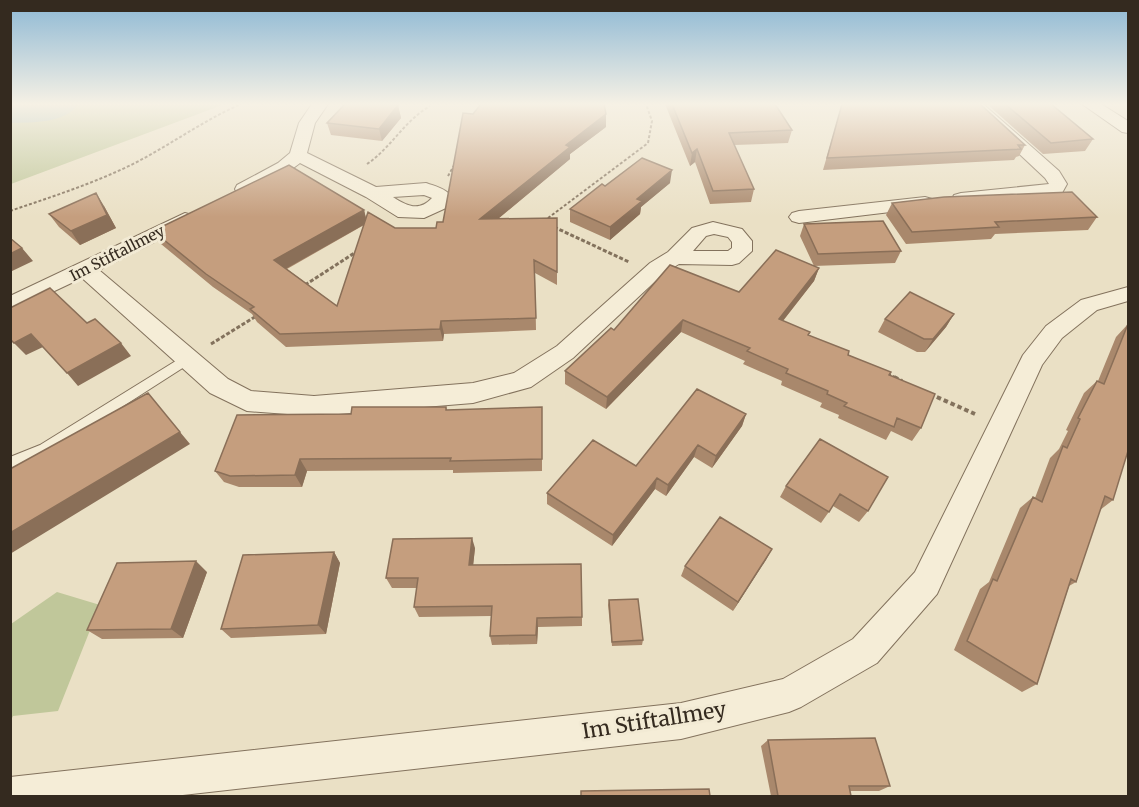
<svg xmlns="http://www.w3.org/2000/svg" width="1139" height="807" font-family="Merriweather,serif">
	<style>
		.green { fill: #c0c79a }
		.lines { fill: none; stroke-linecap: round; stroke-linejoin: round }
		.river { fill: #a6bdb7; fill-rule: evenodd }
		.lane-casing { stroke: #83725d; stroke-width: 2 }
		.street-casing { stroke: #83725d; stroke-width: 2 }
		.path-far2 { stroke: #83725d; stroke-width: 2; stroke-dasharray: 3 2; stroke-linecap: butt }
		.path-far1 { stroke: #83725d; stroke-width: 3; stroke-dasharray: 4 2; stroke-linecap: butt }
		.path { stroke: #83725d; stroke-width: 4; stroke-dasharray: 4.5 3; stroke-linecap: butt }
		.lane { fill: #f5edd7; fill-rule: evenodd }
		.street { fill: #f5edd7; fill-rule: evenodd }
		.wall { fill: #a9886c; fill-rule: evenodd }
		.shaded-wall { fill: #8a6f58 }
		.building { fill: #c59e7e; stroke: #8a6f58; stroke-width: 1.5 }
		.labels { text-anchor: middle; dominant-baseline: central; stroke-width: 6; stroke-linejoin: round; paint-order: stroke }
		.far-street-label { font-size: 15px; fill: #342a1f; stroke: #f2ead4 }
		.near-street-label { font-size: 21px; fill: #342a1f; stroke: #f2ead4 }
	</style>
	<rect width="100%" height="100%" fill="#eae0c5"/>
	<path class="green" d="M11,104H225L11,184Z
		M57,592L100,605L58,711L13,716L11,720V624Z"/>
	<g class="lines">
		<path class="river" d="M10,104H78C65,124 32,122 10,123Z"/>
		<g class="lane-casing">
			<path id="lane" d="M187,354L192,356L193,359L192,362L50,453L10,470V457L40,445Z"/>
		</g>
		<g class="street-casing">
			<path id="street" d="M312,104H328L315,123L307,153L376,187L426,183C435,186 446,189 451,196L446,208L424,218L398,217L366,197L300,163C287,173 254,197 237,193L235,189L237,185L278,163L290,153L299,123ZM424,195L432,198C419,212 407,206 393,197Z
				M966,104H983L1059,171L1067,184L1062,193L961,205L954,203L952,199L954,195L961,193L1049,184L1045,178Z
				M1082,104H1101L1128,121V133L1122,132Z
				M925,197L932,199L934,203L932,207L799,223L792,221L789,217L792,213L799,211Z
				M185,213L192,215L195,219L192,223L99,270L228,379L251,391L314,396L473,383L514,373L557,346L650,263L668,252L692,228L713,222L742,229L752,241V251L739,263L732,265L679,264L664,273L573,358L531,387L473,403L314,416L247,411L210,393L82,278L10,312V296ZM714,234L728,237L732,242V248L728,251H693L706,236Z
				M1128,287V301L1097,310L1062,338L1042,365L937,594L877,663L801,707L789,712L681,739L174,796H10V777L681,703L783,679L853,639L915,572L1023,355L1046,326L1081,300Z"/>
		</g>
		<path class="path-far2" d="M367,164C391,148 404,121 430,106
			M448,176L456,162
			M10,211C51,197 92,184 131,165C169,146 202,121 241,104
			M544,221L648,143L652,121L646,104"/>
		<path class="path-far1" d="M554,227L629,262
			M305,285L359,250
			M211,344L258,315
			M887,374L898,379"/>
		<path class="path" d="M894,377L902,381
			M930,394L975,414"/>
		<use href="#lane" class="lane"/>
		<use href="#street" class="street"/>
	</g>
	<path class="wall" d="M665,104H775L792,130L788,143L734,145L754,189L751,202L710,204L695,162L690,166Z
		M842,104H980L1025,145L1019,156L1016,157L1014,160L823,170Z
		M987,104H1051L1093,139L1085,151L1043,154Z
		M398,105L401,118L382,141L331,135L327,123Z
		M606,127L570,154V159L498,219L557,218V285L535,273L536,330L444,334L443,341L286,347L257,322L252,314L213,287L161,244L153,231L364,210L366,218L395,228H436L443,222ZM364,225L337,306L287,269Z
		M670,183L641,207L640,214L610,240L570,222V209L605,186Z
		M892,203L1097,217L1088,230L995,234L991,239L906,244L886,215Z
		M104,206L116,228L80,245L59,227L49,214Z
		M804,224L901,251L895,263L814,266L800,236Z
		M819,268L814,281L783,321L809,335L889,375L921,428L912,441L891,431L886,440L838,418L839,415L820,407L822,403L781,385L782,381L743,364L745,361L681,332L606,409L565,384V371L614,330Z
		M954,314L946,327L925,352H917L878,332L885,319Z
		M1128,324L1113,500L1100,510L1076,582L1069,586L1037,684L1022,692L954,650L980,589L989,582L1020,508L1033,497L1035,498L1050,458L1059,449L1068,431L1066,430L1084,393L1097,381H1098L1116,337Z
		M446,407L447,410L542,419V471L453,473V470L307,471L302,487H239L224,482L215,471L351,414Z
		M746,414L742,426L712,468L694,457L666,496L655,489L612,546L547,504V493L636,466Z
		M820,439L868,511L859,522L833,506L821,523L780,497L786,486Z
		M475,548L473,565L582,617V626L538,627L537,644L492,645L490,636L491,616L419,617L414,607L417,588H392L386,578Z
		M772,549L733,611L681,576L685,566Z
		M334,552L340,563L326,634L231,638L221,629Z
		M207,572L183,638L102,639L87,630Z
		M609,600L643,640L642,645L612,646L608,605Z
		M768,740L890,786L879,791H850L851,796H771L761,746Z"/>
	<path class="shaded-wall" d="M398,105L401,118L382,141L379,129Z
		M606,114V127L570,154V159L482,232L480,219L566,145Z
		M697,149L695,162L690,166L692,153Z
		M672,170L670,183L641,207L640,214L610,240V227L637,199Z
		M96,193L104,206L116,228L80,245L71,231Z
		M364,210L367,223L280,272L274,260Z
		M22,248L33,261L10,272V254Z
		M819,268L814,281L774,332L779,319Z
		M954,314L946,327L925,352L933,339Z
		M683,320L681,332L606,409L607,397Z
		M441,321L444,334L443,341L440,329Z
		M31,334L43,347L26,355L14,343Z
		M121,343L131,356L78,386L67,373Z
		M746,414L742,426L712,468L716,456Z
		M180,432L190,444L10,554V533Z
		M698,445L694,457L666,496L668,485Z
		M300,459L307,471L302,487L295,475Z
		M657,478L655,489L612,546L613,535Z
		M472,538L475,548L472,576L469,565Z
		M772,549L766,560L733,611L738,602Z
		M334,552L340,563L326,634L318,625Z
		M196,561L207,572L183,638L171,629Z
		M537,618L538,627L537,644L536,635Z"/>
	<path class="building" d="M345,104H387L398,105L379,129L327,123Z
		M481,104H604L606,114L566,145L570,147L480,219L557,218V272L534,260L536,318L441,321L440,329L280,334L250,309L254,307L206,274L153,231L289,165L364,210L274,260L337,306L368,212L395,228H436L437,222H443L463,113L473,114Z
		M672,104H775L792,130L729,133L754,189L713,191L697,149L692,153Z
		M842,104H980L1025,145H1018L1021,149L827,158Z
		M1005,104H1051L1093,139L1051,143Z
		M642,158L672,170L637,199L642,201L610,227L570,209L602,184L605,186Z
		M1072,192L1097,217L995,222L999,227L912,232L892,203L944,197Z
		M96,193L107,215L71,231L49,214Z
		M883,221L901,251L818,254L804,224Z
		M10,238L22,248L10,254Z
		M776,250L819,268L779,319L810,332L808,335L849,351L848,355L891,372L889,375L935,394L921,428L897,418L894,427L844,406L847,403L827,394L828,391L786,373L788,369L747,351L750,348L683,320L607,397L565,371L611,328L614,330L670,265L739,292Z
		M50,288L87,323L95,319L121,343L67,373L31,334L14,343L10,339V308Z
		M910,292L954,314L933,339H924L885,319Z
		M1128,324V451L1113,500L1105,496L1076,582L1071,579L1037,684L967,641L993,579L997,581L1033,497L1042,502L1063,446L1067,448L1080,419L1078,418L1097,381L1104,384Z
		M697,389L746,414L716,456L698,445L668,485L657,478L613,535L547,493L593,440L636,466Z
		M148,393L180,432L10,533V469Z
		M352,407H446V410L542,407V459L450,461L451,458L300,459L295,475L230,476L215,471L237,415L351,414Z
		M820,439L888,477L868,511L840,494L829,512L786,486Z
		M720,517L772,549L738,602L685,566Z
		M472,538L469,565L581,564L582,617L537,618L536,635L490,636L492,606L414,607L418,578H386L393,539Z
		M334,552L318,625L221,629L243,555Z
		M196,561L171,629L87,630L117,563Z
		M638,599L643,640L612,642L609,600Z
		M875,738L890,786H849L851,796H778L768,740Z
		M709,789L710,796H581V791Z"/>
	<linearGradient id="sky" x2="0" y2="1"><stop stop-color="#8db8d4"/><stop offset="0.48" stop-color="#f6f1e5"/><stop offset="1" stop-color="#f6f1e5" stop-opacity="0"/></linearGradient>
	<rect width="1139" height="217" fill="url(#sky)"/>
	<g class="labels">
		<g class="far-street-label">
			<text transform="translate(117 253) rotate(-27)">Im Stiftallmey</text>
		</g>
		<g class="near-street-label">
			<text transform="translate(654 720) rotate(-9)">Im Stiftallmey</text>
		</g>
	</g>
	<rect width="1139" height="807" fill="none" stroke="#342a1f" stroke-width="24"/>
</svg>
